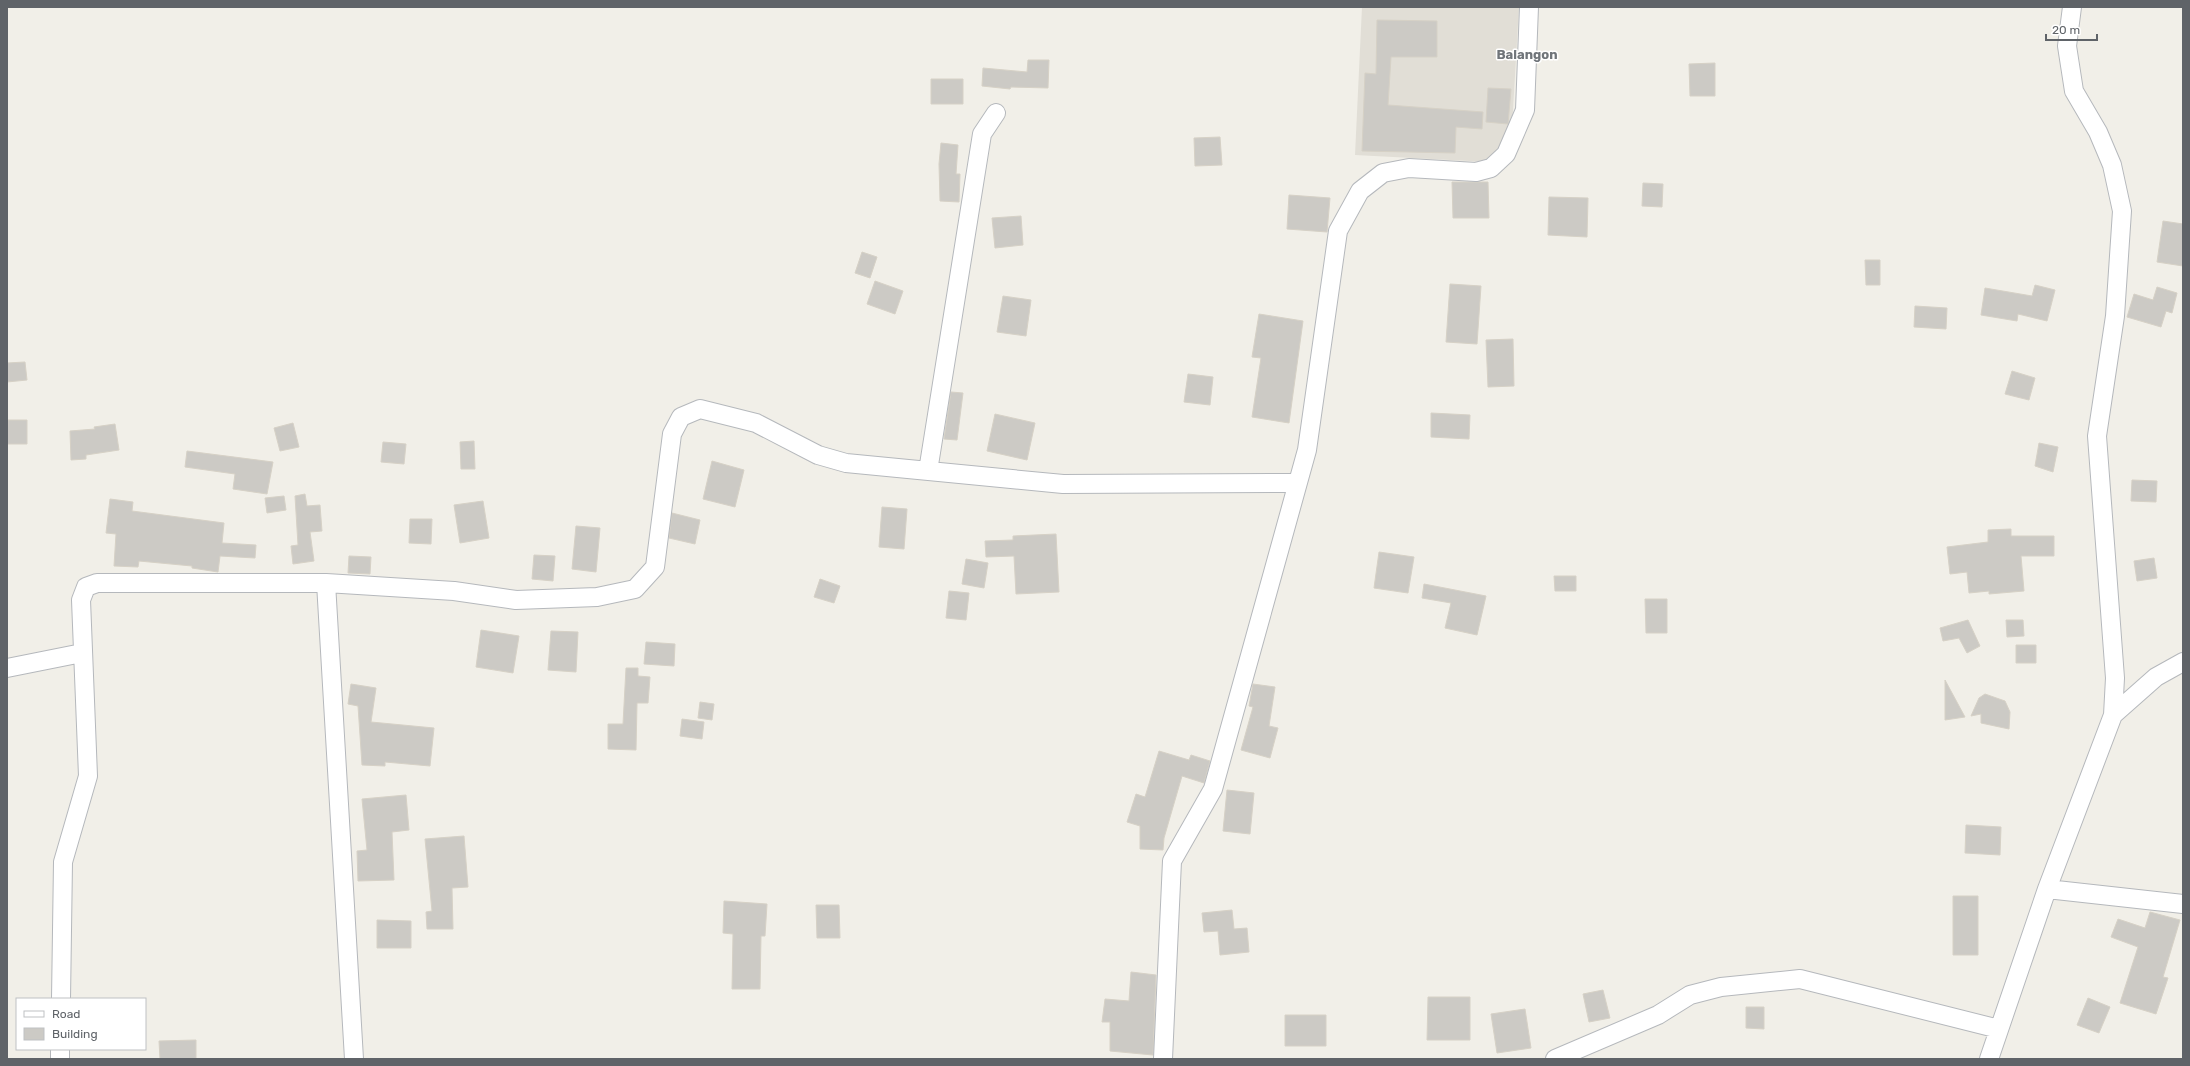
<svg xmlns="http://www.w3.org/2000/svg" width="2190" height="1066" font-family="Rubik,sans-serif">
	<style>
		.education { fill: #e1ded6 }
		.building { fill: #cccac5; stroke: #d6d1c6 }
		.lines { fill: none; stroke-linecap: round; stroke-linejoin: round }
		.street-casing { stroke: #b5b8bc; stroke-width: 20 }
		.street { stroke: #fff; stroke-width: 18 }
		.labels { text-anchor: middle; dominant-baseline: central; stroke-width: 3; stroke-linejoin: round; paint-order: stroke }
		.quarter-label { font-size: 13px; font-weight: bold; fill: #70757a; stroke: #fff }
	</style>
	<rect width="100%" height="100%" fill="#f1efe8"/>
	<path class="education" d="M1362,7H1519L1512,127L1489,162L1355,155Z"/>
	<path class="building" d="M1377,20L1437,21V57H1391L1388,105L1483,112L1482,129L1456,127L1455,153L1362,151L1365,73L1376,74Z
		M1028,60H1049L1048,88L1011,87L1010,89L982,86L983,68L1027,72Z
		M1715,63V96H1690L1689,64Z
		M931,79H963V104H931Z
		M1488,88L1511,89L1508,124L1486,122Z
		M1220,137L1222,165L1195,166L1194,138Z
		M941,143L958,145L956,174H960L959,202L940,201L939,164Z
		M1452,182H1488L1489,218H1453Z
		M1643,183L1663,184L1662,207L1642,206Z
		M1289,195L1330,198L1327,232L1287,229Z
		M1549,197L1588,198L1587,237L1548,235Z
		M1021,216L1023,245L995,248L992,218Z
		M2163,221L2183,224V266L2157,262Z
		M862,252L877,257L870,278L855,273Z
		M1865,260H1880V285H1866Z
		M875,281L903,291L895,314L867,304Z
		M1450,284L1481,286L1477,344L1446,342Z
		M2035,285L2055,290L2047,321L2018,314L2017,321L1981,315L1985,288L2032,296Z
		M2157,287L2177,293L2172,313L2166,311L2161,327L2127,317L2134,294L2153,300Z
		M1003,296L1031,300L1026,336L997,332Z
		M1915,306L1947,308L1946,329L1914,327Z
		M1259,314L1303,321L1289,423L1252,417L1261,358L1252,357Z
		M1513,339L1514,386L1488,387L1486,340Z
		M25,362L27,380L7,382V363Z
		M2012,371L2035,378L2029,400L2005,394Z
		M1188,374L1213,377L1210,405L1184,402Z
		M951,392L963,393L957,440L944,439Z
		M1431,413L1470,415L1469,439L1431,437Z
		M995,414L1035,423L1027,460L987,451Z
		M8,420H27V444H7Z
		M293,423L299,447L280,451L274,428Z
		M115,424L119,450L86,455V459L71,460L70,431L95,429L94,427Z
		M474,441L475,469H461L460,442Z
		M383,442L406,444L404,464L381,462Z
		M2039,443L2058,447L2053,472L2035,466Z
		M187,451L273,462L267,494L233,489L235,474L185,467Z
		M712,461L744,470L735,507L703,499Z
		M2132,480L2157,481L2156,502L2131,501Z
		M305,494L307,506L320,505L322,531L310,532L314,561L293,564L291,546L298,545L295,496Z
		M284,496L286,510L267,513L265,498Z
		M110,499L133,502L132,511L224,523L222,543L256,545L255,558L220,556L218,572L192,568V566L139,561L138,567L114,566L116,534L106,533Z
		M483,501L489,538L460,543L454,505Z
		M882,507L907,509L904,549L879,547Z
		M672,513L700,520L695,544L669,538Z
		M410,519H432L431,544L409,543Z
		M576,526L600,528L596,572L572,569Z
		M2011,529V536H2054V556H2021L2024,591L1989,594V591L1969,593L1967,572L1950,574L1947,547L1988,542V530Z
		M1056,534L1059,592L1016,594L1014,556L986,557L985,541L1013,540V536Z
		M1379,552L1414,557L1408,593L1374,588Z
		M534,555L555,556L553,581L532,579Z
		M349,556L371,557L370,574L348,573Z
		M2154,558L2157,578L2137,581L2134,561Z
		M966,559L988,563L984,588L962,584Z
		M1554,576H1576V591H1555Z
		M820,579L840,586L834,603L814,597Z
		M1424,584L1486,596L1477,635L1445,628L1451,603L1422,598Z
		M949,591L969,593L966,620L946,618Z
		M1645,599H1667V633H1646Z
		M1968,620L1980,646L1967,653L1959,638L1943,641L1940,628Z
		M2006,620H2023L2024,636L2007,637Z
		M481,630L519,636L513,673L476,667Z
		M551,631L578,632L576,672L548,670Z
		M646,642L675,644L674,666L644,664Z
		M2016,645H2036V663H2016Z
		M626,668H638V676L650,677L648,703H637L636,750L608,749V724H623Z
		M1945,680L1965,717L1945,720Z
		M351,684L376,688L371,722L434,728L430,766L385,762V766L362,765L358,706L348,704Z
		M1253,684L1275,687L1269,726L1278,728L1270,758L1241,750L1253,707L1249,706Z
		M1985,694L2005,701L2010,712L2009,729L1981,723V714L1971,716L1979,698Z
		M700,702L714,704L712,720L698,718Z
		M682,719L704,722L702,739L680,736Z
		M1159,751L1189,760L1191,755L1210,761L1204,783L1182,776L1164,838L1163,850L1140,849V826L1127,822L1136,794L1145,797Z
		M1227,790L1254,793L1250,834L1223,831Z
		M406,795L409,830L392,832L394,880L358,881L357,851L367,850L362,799Z
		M1966,825L2001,827L2000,855L1965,853Z
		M464,836L468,887L452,888L453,929H427L426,912L432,911L425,839Z
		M1953,896H1978V955H1953Z
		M724,901L767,904L765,936H761L760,989H732L733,934L723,933Z
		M816,905H839L840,938H817Z
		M1232,910L1234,929L1247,928L1249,952L1220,955L1218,931L1204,932L1202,913Z
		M2150,912L2180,920L2163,977L2168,978L2156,1014L2120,1003L2138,947L2111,937L2118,919L2145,928Z
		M377,920L411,921V948H377Z
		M1131,972L1156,975L1153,1055L1110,1051V1022H1102L1105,999L1129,1001Z
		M1603,990L1610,1018L1589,1022L1583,994Z
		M1428,997H1470V1040H1427Z
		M2088,998L2110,1007L2099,1033L2077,1025Z
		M1746,1007H1764V1029L1746,1028Z
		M1525,1009L1531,1048L1497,1053L1491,1014Z
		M1285,1015H1326V1046H1285Z
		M196,1040V1059H160L159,1041Z"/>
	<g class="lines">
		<g class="street-casing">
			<path id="street" d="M928,471L982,134L996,113
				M326,583L454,591L516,600L597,597L635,589L655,567L672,434L681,417L700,409L756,423L818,455L846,463L1063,484L1297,483
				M7,668L82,653
				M2113,715L2156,677L2183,662
				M2047,889L2183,904
				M61,999L63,862L88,776L81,600L86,587L97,583H326L354,1059
				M60,1059V1049
				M1163,1059L1172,861L1213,789L1307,450L1338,231L1360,191L1383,173L1409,168L1476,172L1491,168L1506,154L1525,110L1529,7
				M1555,1059L1658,1015L1690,995L1721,987L1800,979L1999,1029
				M1989,1059L2047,889L2113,715L2115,678L2097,436L2115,316L2122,211L2112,165L2098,132L2074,91L2067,46L2072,7"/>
		</g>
		<use href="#street" class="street"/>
	</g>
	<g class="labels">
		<g class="quarter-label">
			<text x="1527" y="54">Balangon</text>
		</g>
	</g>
	<rect width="2190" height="1066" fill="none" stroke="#5f6368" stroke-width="16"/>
	<rect x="16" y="998" width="130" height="52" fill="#ffffff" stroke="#bfc1c3"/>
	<rect x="24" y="1011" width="20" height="6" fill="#ffffff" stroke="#bfc1c3"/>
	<text x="52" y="1018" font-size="12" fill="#5f6368">Road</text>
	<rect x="24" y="1028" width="20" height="12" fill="#cccac5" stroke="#bfc1c3"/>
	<text x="52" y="1038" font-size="12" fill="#5f6368">Building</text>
	<path d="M2046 34v6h51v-6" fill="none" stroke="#5f6368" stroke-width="2"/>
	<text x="2052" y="34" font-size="12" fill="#5f6368" stroke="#ffffff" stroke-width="3" paint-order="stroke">20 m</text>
</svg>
